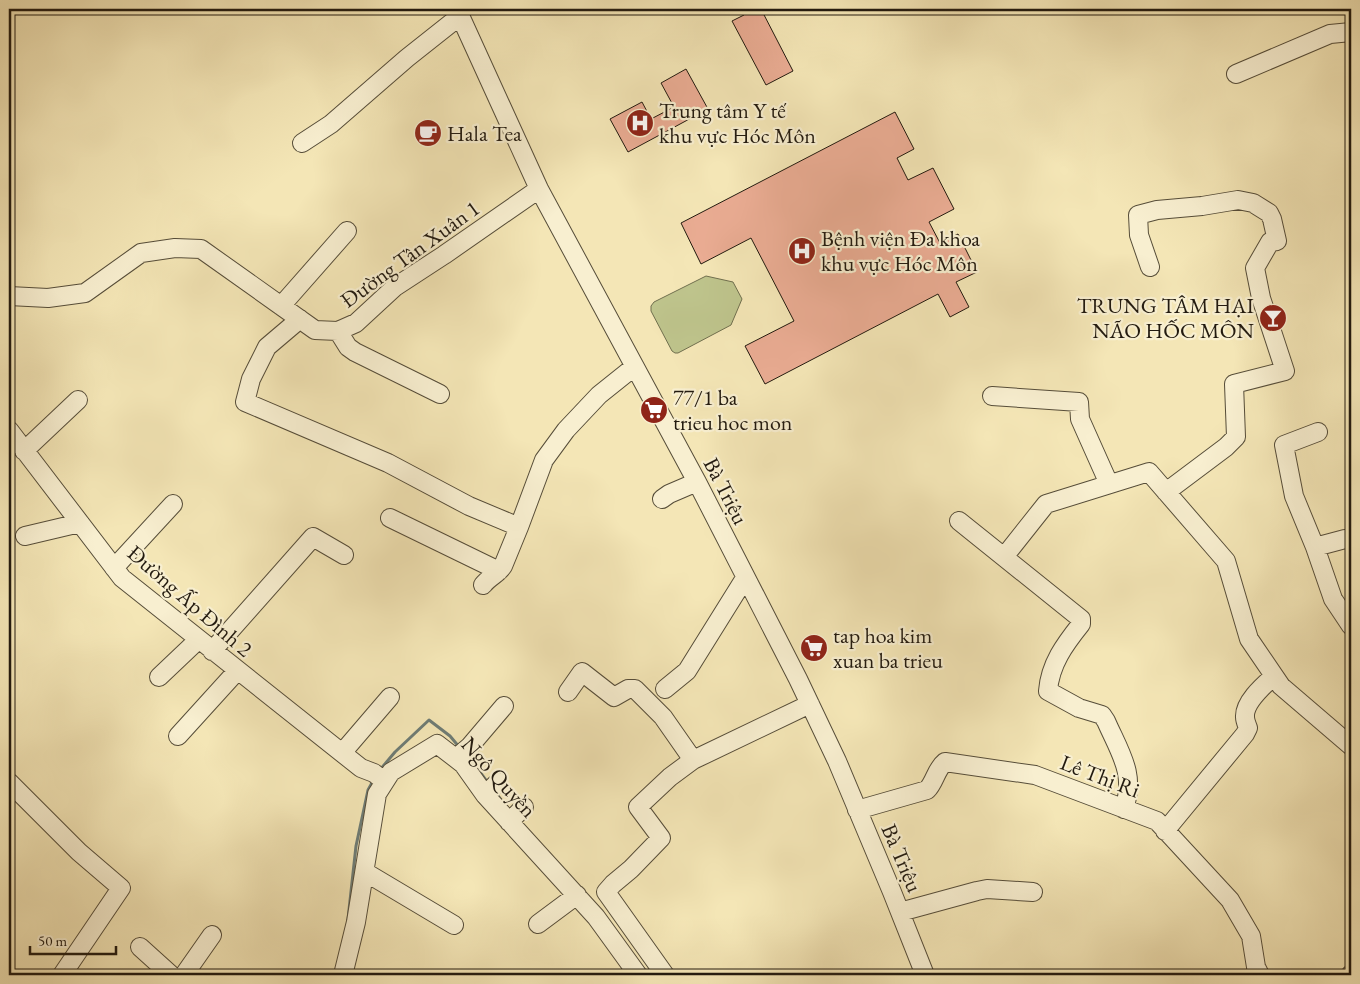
<svg xmlns="http://www.w3.org/2000/svg" width="1360" height="984" font-family="'EB Garamond',serif">
	<style>
		.green { fill: #bec48c; stroke: #706f4e }
		.lines { fill: none; stroke-linecap: round; stroke-linejoin: round }
		.stream { stroke: #6e7c75; stroke-width: 3 }
		.building { fill: #eaac93; stroke: #221a0f }
		.minor-casing { stroke: #564d39; stroke-width: 20 }
		.minor { stroke: #f8efd0; stroke-width: 18 }
		.labels { text-anchor: middle; dominant-baseline: central; stroke-width: 4.5; stroke-linejoin: round; paint-order: stroke }
		.poi-label { font-size: 22px; fill: #221a0f; stroke: #f8efd0; text-anchor: start }
		.street-label { font-size: 22px; fill: #221a0f; stroke: #f8efd0 }
	</style>
	<rect width="100%" height="100%" fill="#f4e6b6"/>
	<filter id="stains"><feTurbulence type="fractalNoise" baseFrequency=".004" numOctaves="4"/><feColorMatrix values="0 0 0 0 .2 0 0 0 0 .09 0 0 0 0 .02 0 0 0 .5 -.17"/></filter>
	<radialGradient id="worn" r=".72"><stop offset=".6" stop-color="#630" stop-opacity="0"/><stop offset="1" stop-color="#630" stop-opacity=".3"/></radialGradient>
	<path class="green" d="M706,276L733,282L742,299L731,325L678,353H675L672,351L651,311V306L654,302Z"/>
	<g class="lines">
		<path class="stream" d="M474,764L488,783
			M379,771L395,752L429,720L450,736L460,748
			M495,792L505,805
			M348,919L356,846L368,790L373,781"/>
	</g>
	<path class="building" d="M741,9H761L793,71L766,85L732,21L744,15Z
		M686,69L708,109L628,152L610,119L642,102L651,119L674,107L661,83Z
		M895,112L914,149L897,158L908,180L933,168L954,209L929,222L940,243L958,234L977,272L956,282L969,307L950,317L938,294L765,384L745,346L794,321L751,238L701,264L681,223Z"/>
	<g class="lines">
		<g class="minor-casing">
			<path id="minor" d="M457,9L539,189L697,482L798,679L837,761L892,892L925,975
				M1236,74L1330,34L1351,32
				M302,143L331,124L407,58L460,16
				M1150,267L1139,235L1138,215L1157,210L1202,206L1238,200L1253,203L1269,213L1272,219L1277,241L1270,242L1255,268L1261,298L1285,371L1234,384L1236,437L1226,447L1166,492
				M9,296L48,298L85,293L141,253L175,248L201,249L315,330L338,331L356,323L395,287L444,255L539,189
				M281,306L347,231
				M300,319L267,347L251,379L245,402L388,463L469,506L519,527L544,460L566,430L599,395L634,367
				M338,331L348,347L355,352L440,394
				M992,396L1079,402L1080,419L1109,484
				M9,430L122,578L361,768L374,773L384,781
				M1318,432L1284,445L1294,496L1315,547L1333,599L1351,626
				M24,451L78,400
				M662,499L669,494L697,482
				M390,518L499,571
				M959,521L1081,619V624C1065,644 1050,664 1048,691L1079,708L1102,715L1106,721C1120,753 1136,774 1124,809
				M25,536L80,523
				M1315,547L1345,539H1351
				M1004,557L1046,504L1149,472L1226,561L1249,639L1281,686L1351,746
				M114,568L173,504
				M483,585C489,577 498,574 503,566L519,527
				M212,651L313,537L344,555
				M159,677L198,640
				M665,689L687,671L745,578
				M568,692L582,672L614,697L628,689H635L663,717L693,760
				M178,736L237,671
				M342,753L390,697
				M456,758L470,746L504,706
				M9,782L79,852L121,888L62,975
				M485,795L498,782
				M857,810L927,790C935,782 936,769 945,762L1035,775L1157,821L1230,900L1251,936L1256,967L1260,975
				M509,822L524,807
				M1165,831L1245,734L1248,728C1247,725 1245,721 1245,717C1244,702 1264,685 1274,676
				M365,872L454,925
				M900,912L977,891L987,889L1033,892
				M538,924L577,895
				M140,947L171,975
				M184,975L212,935
				M343,975L356,922L377,794L391,772L437,744L463,764L485,795L596,917L638,975
				M665,975L606,892L613,884L631,869L661,838L638,807L670,777L693,760L810,704
				M1350,975L1351,974"/>
		</g>
		<use href="#minor" class="minor"/>
	</g>
	<defs>
		<g id="hospital-disc" transform="scale(1.4375)"><circle r="9.5" fill="#8f2418" stroke="#f8efd0"/><path d="M-5-5h3v3.5h4V-5h3V5h-3V1.5h-4V5h-3Z" fill="#fff"/></g>
		<g id="cafe-disc" transform="scale(1.4375)"><circle r="9.5" fill="#8f2418" stroke="#f8efd0"/><path d="M-5.5-4.5H6V0H3Q3 3.5 0 3.5H-2.5Q-5.5 3.5-5.5 0ZM3-3.2v2h1.7v-2ZM-6 4.5H4V6H-6Z" fill="#fff"/></g>
		<g id="bar-disc" transform="scale(1.4375)"><circle r="9.5" fill="#8f2418" stroke="#f8efd0"/><path d="M-6-5H6L.8 .8V4.5H3.5V6h-7V4.5H-.8V.8Z" fill="#fff"/></g>
		<g id="supermarket-disc" transform="scale(1.4375)"><circle r="9.5" fill="#8f2418" stroke="#f8efd0"/><path d="M-6-5.5h2.5l.6 2H6L4.5 2H-2.5L-4.4-4H-6ZM-1.5 3.2a1.3 1.3 0 1 0 .1 0ZM3 3.2a1.3 1.3 0 1 0 .1 0Z" fill="#fff"/></g>
	</defs>
	<g fill-rule="evenodd">
		<use href="#hospital-disc" x="640" y="123"/>
		<use href="#cafe-disc" x="428" y="133"/>
		<use href="#hospital-disc" x="802" y="251"/>
		<use href="#bar-disc" x="1273" y="318"/>
		<use href="#supermarket-disc" x="654" y="410"/>
		<use href="#supermarket-disc" x="814" y="648"/>
	</g>
	<g class="labels">
		<g class="poi-label">
			<text x="659" y="110">Trung tâm Y tế<tspan x="659" dy="25">khu vực Hóc Môn</tspan></text>
			<text x="447" y="133">Hala Tea</text>
			<text x="821" y="238">Bệnh viện Đa khoa<tspan x="821" dy="25">khu vực Hóc Môn</tspan></text>
			<text x="1254" y="305" text-anchor="end">TRUNG TÂM HẠI<tspan x="1254" dy="25">NÃO HỐC MÔN</tspan></text>
			<text x="673" y="397">77/1 ba<tspan x="673" dy="25">trieu hoc mon</tspan></text>
			<text x="833" y="635">tap hoa kim<tspan x="833" dy="25">xuan ba trieu</tspan></text>
		</g>
		<g class="street-label">
			<text transform="translate(410 254) rotate(-36)">Đường Tân Xuân 1</text>
			<text transform="translate(726 491) rotate(63)">Bà Triệu</text>
			<text transform="translate(190 601) rotate(41)">Đường Ấp Đình 2</text>
			<text transform="translate(1100 776) rotate(21)">Lê Thị Ri</text>
			<text transform="translate(499 777) rotate(48)">Ngô Quyền</text>
			<text transform="translate(902 858) rotate(67)">Bà Triệu</text>
		</g>
	</g>
	<rect width="1360" height="984" fill="none" stroke="#f4e6b6" stroke-width="30"/>
	<rect x="10" y="10" width="1340" height="964" fill="none" stroke="#221a0f" stroke-width="2.5"/>
	<rect x="15" y="15" width="1330" height="954" fill="none" stroke="#221a0f"/>
	<path d="M30 946v8h86v-8" fill="none" stroke="#221a0f" stroke-width="2.5"/>
	<text x="38" y="946" font-size="15" fill="#221a0f" stroke="#f8efd0" stroke-width="4" paint-order="stroke">50 m</text>
	<rect width="100%" height="100%" filter="url(#stains)"/>
	<rect width="100%" height="100%" fill="url(#worn)"/>
</svg>
